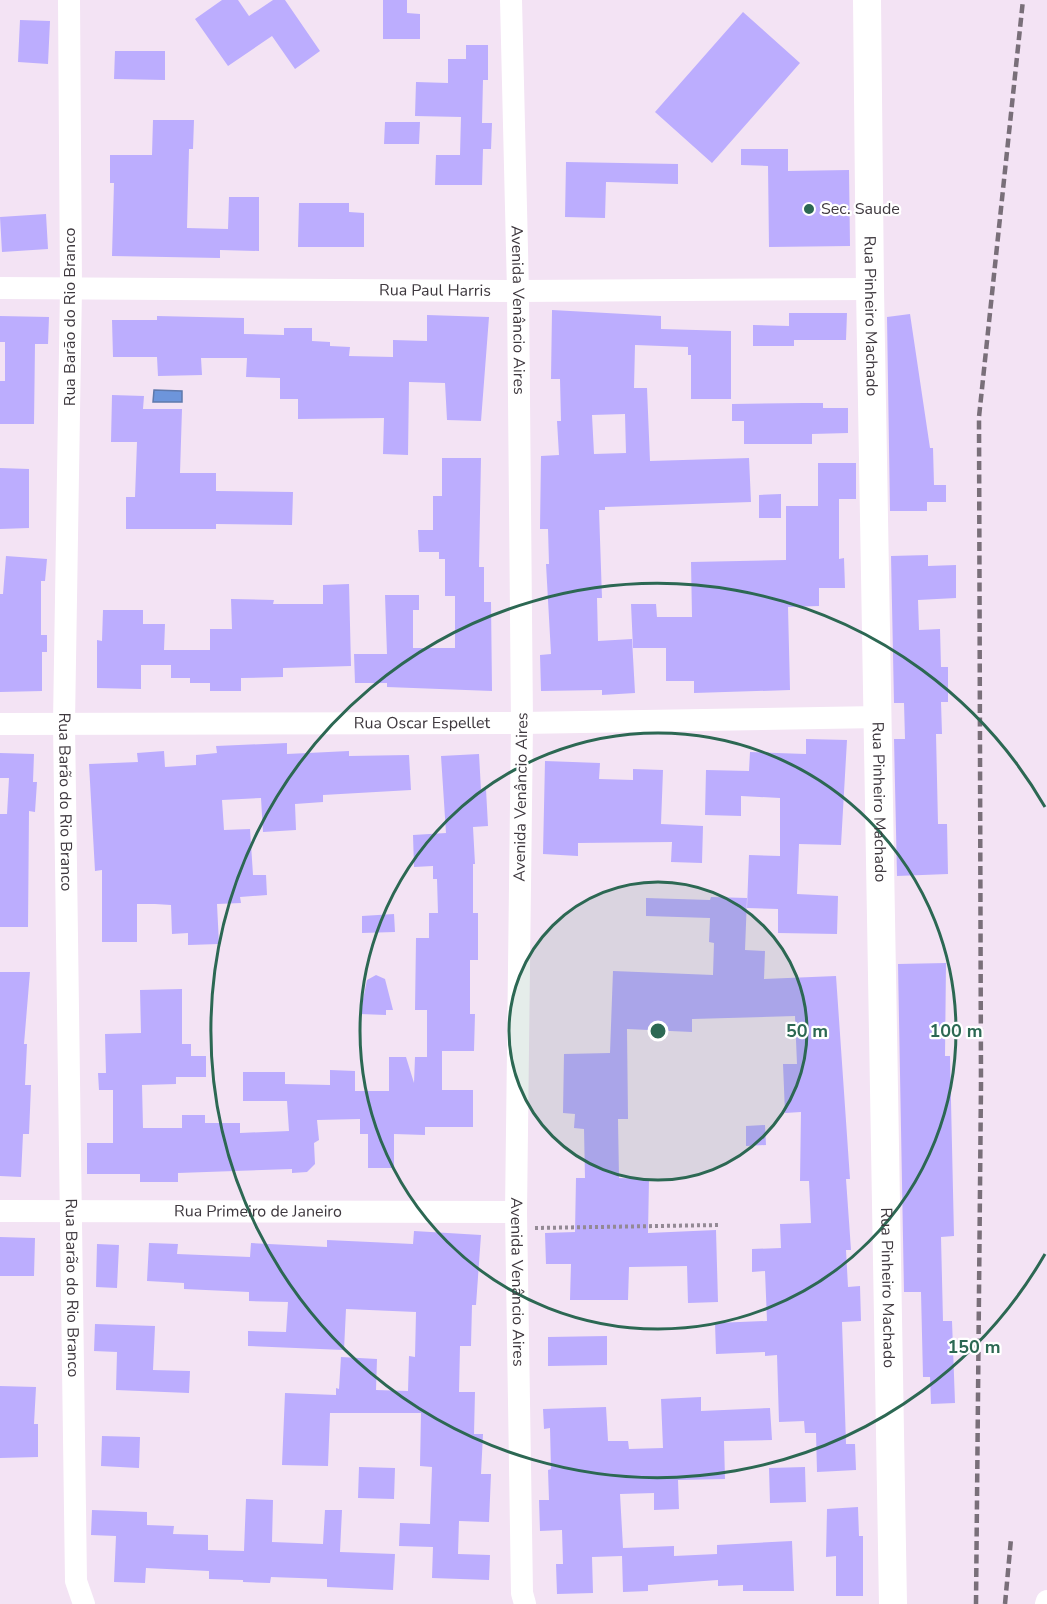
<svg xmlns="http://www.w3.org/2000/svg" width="1047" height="1604" font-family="'Nunito Sans',sans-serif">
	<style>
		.water { fill: #6d95db; stroke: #5f79ac; stroke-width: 1.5 }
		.building { fill: #bcadfe; fill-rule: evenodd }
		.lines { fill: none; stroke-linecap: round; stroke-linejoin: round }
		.path { stroke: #938994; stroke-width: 4; stroke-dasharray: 3 3; stroke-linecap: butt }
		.minor { stroke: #fff; stroke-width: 22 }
		.major { stroke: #fff; stroke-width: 28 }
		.rail { stroke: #796f79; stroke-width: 4.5; stroke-dasharray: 9 4.5; stroke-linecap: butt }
		.ring { fill: none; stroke: #2c6853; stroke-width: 3 }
		.poi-dot { fill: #2c6853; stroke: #fff; stroke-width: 2 }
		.labels { text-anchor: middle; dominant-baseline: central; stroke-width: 4.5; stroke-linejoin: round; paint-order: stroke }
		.poi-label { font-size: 16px; fill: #3e383e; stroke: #fff; text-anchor: start }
		.street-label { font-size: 16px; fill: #3e383e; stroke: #fff }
		.centre { fill: #2c6853; stroke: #fff; stroke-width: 3 }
		.ring-label { font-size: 18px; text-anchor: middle; font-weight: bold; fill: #2c6853; stroke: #fff; stroke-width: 4.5; stroke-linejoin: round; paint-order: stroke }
	</style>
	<rect width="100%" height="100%" fill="#f3e3f4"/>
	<path class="water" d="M154,390L182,391V402H153Z"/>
	<path class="building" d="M222,0H238L249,16L273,0H285L320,51L295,69L272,36L228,66L195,19Z
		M383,0H407V13L420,14V39H383Z
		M743,12L800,63L712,163L655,112Z
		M20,20L50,21L48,64L18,62Z
		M466,45H488V80H483L482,123H492L491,149H483L482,185H435L436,155H460L461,117L415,116L416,82L448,83V59H466Z
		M115,51H165V80L114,79Z
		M153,120H194L193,149H189L187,228L228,229L229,197H259V251L220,250V258L112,256L114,183H110V155H152Z
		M385,122H420L419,144H384Z
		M741,149H788V171L849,170L850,246L769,247L768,166L741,165Z
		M566,162L678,164V184L606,182L605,218L565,217Z
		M299,203H349V212L364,213V247H298Z
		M46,214L48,249L2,252L0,217Z
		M552,310L661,316V329L731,331V399H691V355H688V347L635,345L634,388H647L650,461L749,458L751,502L605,507V510H599L602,598H597L598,641L632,639L635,693L602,695V690L541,691L540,655L551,654L546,564H549L548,529H540L541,456L559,455L557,421H561L560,379H551ZM625,414L626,453L594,454L592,415Z
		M789,313H847L846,340H794V346H753V325L789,326Z
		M910,314L930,448H933L934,485H946V502H927V511H890L887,317Z
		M427,315L489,317L481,421L447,420L445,383L409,382L408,455L383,454L384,418L298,419V399H280V378L246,377L247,358H201L202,375L158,376L157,357H113L112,320H157V316L244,318V334L284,335V328H312V341L330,342V346L350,347L349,356L393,357V340L427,341Z
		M0,316L49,317L48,344H35L34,424H0V381H5V342H0Z
		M112,395L144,396L143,409H182L180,473H216V491L293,492L292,525L216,524V529H126V497H135L137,442H111Z
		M804,403H823V408H848V433L812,434V444H744V421H732V404Z
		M442,458H481L479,567H484V602H491L492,691L387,687V683H355L354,654H387L385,595H419V610H413V648H455V596H445V559H439V552H419L418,530H433V496H442Z
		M818,463H856V499H839V559L844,558L845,588H819V606L788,607L790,690L694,693V681H666V648H633L631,604H656L657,617H692L691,562L786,560V506H818Z
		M0,468L29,469V528L0,529Z
		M781,494V518H759V495Z
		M928,555V566L956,565V598L918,600L919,630L940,629L941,667H948V702H941L942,734H936L938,824H947L948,874L897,876L894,739H905L904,703H894L891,556Z
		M6,556L47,559L45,581H41V635H47V652H42V691L0,692V594H3Z
		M349,584L351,666L283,668V677L241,678V691H210V683H190V678H171V665H141V689L97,688V640L102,641L103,610H143V624H165L164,650H210V629H232L231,599L274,600L273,604H323V585Z
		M806,739L847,740L841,845L799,844L797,894L838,896L837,934L778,933V909L747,908L749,855L780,856V798L741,796V816L705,815L706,770L749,771L750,752L806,754Z
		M287,743V754L349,751V756L409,755L411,790L323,795V802L295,804L296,830L263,832L261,798L222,800L224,830L250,829L253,875H266L267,895L240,897L241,903L217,904L219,944L188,945V933L172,934L171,905L155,904H137V942H102V870L95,871L89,764L138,762L137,753L164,751L165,767L196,765V755L217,753L216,746Z
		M0,753L34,754L33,782H37L35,812L29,811L28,927H0V814H7L9,778H0Z
		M479,754L481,790L486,789L488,826L473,827L475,864H473V913H478V960H470V1014H475L474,1051H442V1090H473V1127H425V1135L394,1134V1168H368V1134H360V1119L317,1120L319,1140L314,1143L315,1164L307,1172L292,1173V1169L178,1173V1182H140V1174H87V1143H113V1090H99L98,1073H106L105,1034L141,1033L140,990L182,989V1044H191V1056H206V1077H176V1084L142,1085L143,1128H182V1115H205V1123H240V1133L289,1131L287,1101H243V1072H285V1084L330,1085V1070L355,1071V1091H389V1057H406L414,1083L415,1057H427V1010H415L416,938H429V913H438L437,879H433V866L414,867L413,835L446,833L441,756Z
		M545,761L600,763L599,779L633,780V769L663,770L661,824L703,826L702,863L671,862L672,842L578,843V856L543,854Z
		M711,897L747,898L745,950L765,951L764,979L836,976L850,1179H846L851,1250H846L848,1287L860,1286L861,1321L842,1322L846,1444H855L856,1470L817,1472L816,1433H805L804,1421L779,1422L777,1355L765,1356V1352L716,1354L715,1323L767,1321L765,1271L752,1272V1249L781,1248L780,1224L811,1223L809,1181H800L801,1112L785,1113L783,1064H797L795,1016L692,1019V1032L627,1029L628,1119H618L619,1178L649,1179L648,1233L716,1230L718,1302L688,1303L687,1266L629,1267L628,1300H570L571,1264H546L545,1233L575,1232L576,1178H585L584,1129L574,1128L575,1114L563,1113L564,1054L610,1053L613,971L713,975L714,943L709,942L710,918L646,916V898L710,900Z
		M394,914L395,932L362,933V916Z
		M946,963L945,1056H950L954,1236L941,1237L943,1321H952L955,1403L931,1404L930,1377H923L921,1292H904L898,964Z
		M0,972H30L24,1044H27L25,1085H31L30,1110L29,1134H23L21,1177L0,1176Z
		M376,975L385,979L393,1010H386V1015L360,1014L367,980Z
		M765,1125L766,1145L746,1146V1126Z
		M414,1231L481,1235L476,1305H472L471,1346H460L459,1392H475L474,1434H483L481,1474H491L489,1522L459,1521L458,1554L490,1555L489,1580L432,1578L433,1547L399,1546L400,1523L430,1524L432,1467L420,1466L421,1413H330L328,1466L282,1465L285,1393L336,1395V1388L339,1389L341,1357L377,1359L376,1390L408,1391L409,1356L415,1357L416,1312L346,1309L344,1350L248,1346V1331L286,1332L288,1302L249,1301V1292L184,1289V1283L147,1281L149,1243L178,1244L177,1254L250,1257L251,1243L327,1247V1240L413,1244Z
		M0,1237L35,1238L34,1276H0Z
		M97,1244L119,1245L117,1288L96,1287Z
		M95,1324L155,1326L153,1370L190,1371L189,1393L116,1390L117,1352L94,1351Z
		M607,1336V1365L548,1366V1337Z
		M0,1386L36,1387L34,1424H38V1457L0,1458Z
		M701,1397V1411L770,1408L772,1440L724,1441L725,1479L678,1480L679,1509L654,1510V1493L620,1494L623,1548L674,1546V1556L717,1554V1545L792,1541L794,1591H743V1585L718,1586V1580L648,1585V1591L623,1592L622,1556L592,1557L593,1593L557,1594L556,1564H563L562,1530L540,1531L539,1500H549L548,1470L551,1469L550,1428L544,1429L543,1409L606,1407L608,1441H628L629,1449L663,1448L661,1399Z
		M102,1436L140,1437L139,1468L101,1466Z
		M359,1467L395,1468L394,1499L358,1498Z
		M805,1467L806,1502L770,1503L769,1468Z
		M246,1499L273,1500L272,1542L323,1544L325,1510H342L340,1552L395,1554L393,1590L327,1587V1579L271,1577L270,1583L243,1582V1580L209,1579V1571L146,1568L145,1583L114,1582L116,1536L91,1535L92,1510L147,1512V1525L174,1526L173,1534L208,1535V1550L244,1551Z
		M858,1507L859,1536H863V1596H836V1556L826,1557L827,1509Z"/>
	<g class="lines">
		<path class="path" d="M535,1228L720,1225"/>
		<g class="minor">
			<path id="s1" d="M69,0L71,288L64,723L76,1581L84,1604"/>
			<path id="s2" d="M511,0L518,291L522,723L516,1212L522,1593L525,1604"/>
			<path id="s3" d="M0,288L518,291L870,289"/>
			<path id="s4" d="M0,724L522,723L879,717"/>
			<path id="s5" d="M0,1211L516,1212"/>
			<path d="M1046,1604L1047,1601"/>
		</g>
		<path class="major" id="s6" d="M867,0L870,289L893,1604"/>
		<path class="rail" d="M976,1604L981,1085L979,417L1023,0
			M1005,1604L1011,1539"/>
	</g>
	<circle cx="658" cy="1031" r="149" fill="#2c6853" fill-opacity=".12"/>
	<g class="ring">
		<circle cx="658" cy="1031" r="149"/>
		<circle cx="658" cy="1031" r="298"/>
		<path d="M1045 1254A447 447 0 1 1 1045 807"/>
	</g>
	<circle class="poi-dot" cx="809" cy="209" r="6"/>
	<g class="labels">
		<g class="poi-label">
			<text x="821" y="209">Sec. Saude</text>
		</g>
		<g class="street-label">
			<text stroke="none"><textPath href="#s3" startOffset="435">Rua Paul Harris</textPath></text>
			<text stroke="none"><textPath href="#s2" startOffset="310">Avenida Venâncio Aires</textPath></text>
			<text stroke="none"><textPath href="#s6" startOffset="316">Rua Pinheiro Machado</textPath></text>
			<text transform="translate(70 317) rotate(-90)">Rua Barão do Rio Branco</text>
			<text stroke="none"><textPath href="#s4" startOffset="422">Rua Oscar Espellet</textPath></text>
			<text transform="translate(521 797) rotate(-89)">Avenida Venâncio Aires</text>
			<text stroke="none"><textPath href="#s1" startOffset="802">Rua Barão do Rio Branco</textPath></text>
			<text stroke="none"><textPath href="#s6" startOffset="802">Rua Pinheiro Machado</textPath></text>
			<text stroke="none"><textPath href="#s5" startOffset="258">Rua Primeiro de Janeiro</textPath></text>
			<text stroke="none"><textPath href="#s2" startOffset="1282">Avenida Venâncio Aires</textPath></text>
			<text stroke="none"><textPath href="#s1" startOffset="1288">Rua Barão do Rio Branco</textPath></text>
			<text stroke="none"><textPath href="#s6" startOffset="1288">Rua Pinheiro Machado</textPath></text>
		</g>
	</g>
	<circle cx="658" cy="1031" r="9" class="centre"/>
	<g class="ring-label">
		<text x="807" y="1037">50 m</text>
		<text x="956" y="1037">100 m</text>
		<text x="974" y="1353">150 m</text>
	</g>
</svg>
